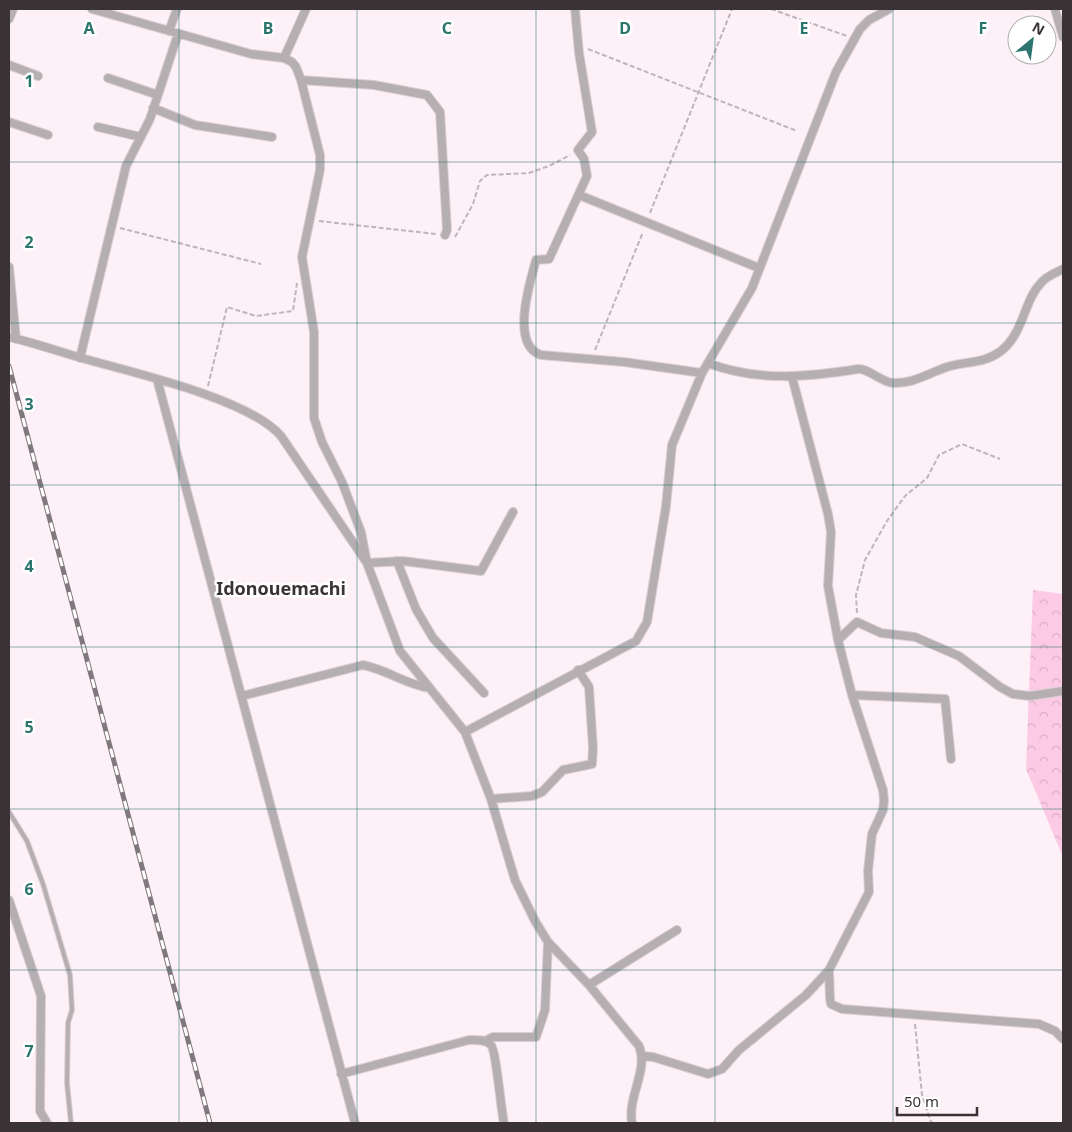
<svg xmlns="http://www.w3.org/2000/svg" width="1072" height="1132" font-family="'Noto Sans',sans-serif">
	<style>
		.forest { fill: url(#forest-crowns) }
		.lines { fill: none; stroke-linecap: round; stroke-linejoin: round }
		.service-casing { stroke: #dbced4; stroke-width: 6 }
		.minor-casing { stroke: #dbced4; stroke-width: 10 }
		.path { stroke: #c0b4ba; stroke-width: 2; stroke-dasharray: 5 2.5; stroke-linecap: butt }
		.service { stroke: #b5afb2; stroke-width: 4 }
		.minor { stroke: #b5afb2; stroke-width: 8 }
		.rail-casing { stroke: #81787d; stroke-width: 5 }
		.rail { stroke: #fff; stroke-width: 3; stroke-dasharray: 9; stroke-linecap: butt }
		.grid { fill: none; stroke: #2c756e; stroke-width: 1; stroke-opacity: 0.55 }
		.labels { text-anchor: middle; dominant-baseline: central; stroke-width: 5; stroke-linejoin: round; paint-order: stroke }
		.quarter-label { font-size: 18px; font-weight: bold; fill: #393336; stroke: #fff }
		.grid-label { font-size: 16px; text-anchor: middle; font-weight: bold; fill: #2c756e; stroke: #fff; stroke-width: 5; stroke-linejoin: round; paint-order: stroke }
	</style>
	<defs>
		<pattern id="forest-crowns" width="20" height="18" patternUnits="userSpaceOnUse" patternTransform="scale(1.25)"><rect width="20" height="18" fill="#fccae5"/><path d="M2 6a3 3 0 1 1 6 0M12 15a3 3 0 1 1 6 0" fill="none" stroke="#d9aec5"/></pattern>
	</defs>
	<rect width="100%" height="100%" fill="#fef0f7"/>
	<path class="forest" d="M1033,590L1063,594V857L1026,769Z"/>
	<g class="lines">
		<g class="service-casing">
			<path id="service" d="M9,812L27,841L43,884L70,975L72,1010L68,1023L67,1083L71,1123"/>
		</g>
		<g class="minor-casing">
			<path id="minor" d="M92,9L251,54L284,58L292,62L296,67L301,80L320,155V170L302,257L314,332V418L322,442L342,482L361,532L367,563L403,561L481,571L513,512
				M575,9L579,53L592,132L578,150L584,159L587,176L549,259L536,260C530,282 510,345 541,355L624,362L702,373
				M1055,9L1063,37
				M9,19L13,9
				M169,31L177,9
				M284,58L306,9
				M9,65L38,76
				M108,78L158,95
				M301,80L374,85L427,95L440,112L447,230L445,235
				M153,108L195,125L272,137
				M9,122L48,135
				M98,127L141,137
				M579,195L759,268
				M9,267L16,339
				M9,337C35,343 60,352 85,359C135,373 249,399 281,436L367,563L400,651L465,732L491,799L515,880L535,921L548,942L589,985L639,1046C649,1070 627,1097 632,1123
				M80,358L126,166L150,119L178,34
				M708,363C757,382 808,377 858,369C868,368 881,382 893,383C913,384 929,373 947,367C966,361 984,364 1001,351C1024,333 1024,300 1041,283C1046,276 1056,273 1063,269
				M157,379L355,1123
				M397,561L416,609L433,638L484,693
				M838,640L857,622L881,633L915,637L959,656L1000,687L1013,694L1030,696L1063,691
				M852,695L945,699L951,759
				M242,696L363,665C388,670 406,685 430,688
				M465,732L636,641L647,622L666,506L672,445L702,373L752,288L836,72L860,29L869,20L889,9
				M491,799L532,796L542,792L563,770L592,764L593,748L589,687L578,670
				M9,900L41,996L40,1111L47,1123
				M829,970L830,999L831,1004L842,1009L1039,1024L1055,1031L1063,1039
				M589,985L677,930
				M485,1041L493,1037H536L545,1010L548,942
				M643,1056L653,1057L708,1074L722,1069L739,1050L806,995L819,981L829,970L869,892L868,871L872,834L883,810L884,801L883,790L852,695L838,640L828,586L831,532L828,514L792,377
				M341,1074L469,1040C476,1040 486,1039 491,1045C496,1050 501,1110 504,1123"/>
		</g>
		<path class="path" d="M771,9L847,36
			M588,49L797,131
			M650,213L732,9
			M319,221L436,234
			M120,228L261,264
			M455,237L473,204L480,181L487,175L529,173L549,166L570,155
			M595,350L643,232
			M208,386L227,307L256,316L293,311L297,283
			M857,613L856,595L865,560L887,521L905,496L927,478L939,455L962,444L1000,459
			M915,1024L922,1095L931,1122L934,1123"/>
		<use href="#service" class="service"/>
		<use href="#minor" class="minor"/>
		<g class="rail-casing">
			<path id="rail" d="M9,366L210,1123"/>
		</g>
		<use href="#rail" class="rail"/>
	</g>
	<path class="grid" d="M179,9V1123M357,9V1123M536,9V1123M715,9V1123M893,9V1123M9,162H1063M9,323H1063M9,485H1063M9,647H1063M9,809H1063M9,970H1063"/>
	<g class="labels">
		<g class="quarter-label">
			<text x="281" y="588">Idonouemachi</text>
		</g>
	</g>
	<g class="grid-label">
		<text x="89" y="34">A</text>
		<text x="268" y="34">B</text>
		<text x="447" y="34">C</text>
		<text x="625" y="34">D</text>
		<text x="804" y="34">E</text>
		<text x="983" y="34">F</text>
		<text x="29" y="87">1</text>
		<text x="29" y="248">2</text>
		<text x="29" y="410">3</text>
		<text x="29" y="572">4</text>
		<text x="29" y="733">5</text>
		<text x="29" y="895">6</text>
		<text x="29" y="1057">7</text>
	</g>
	<rect width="1072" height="1132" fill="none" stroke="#393336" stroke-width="20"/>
	<g transform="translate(1032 40) rotate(29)"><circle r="24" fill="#ffffff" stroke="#b0adaf"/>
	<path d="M0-4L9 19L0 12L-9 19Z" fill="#2c756e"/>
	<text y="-8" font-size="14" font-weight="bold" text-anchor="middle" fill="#393336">N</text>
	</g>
	<path d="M897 1107v8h80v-8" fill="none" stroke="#393336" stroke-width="2.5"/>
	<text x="904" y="1107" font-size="15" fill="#393336" stroke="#ffffff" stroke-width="4" paint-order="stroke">50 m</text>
</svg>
